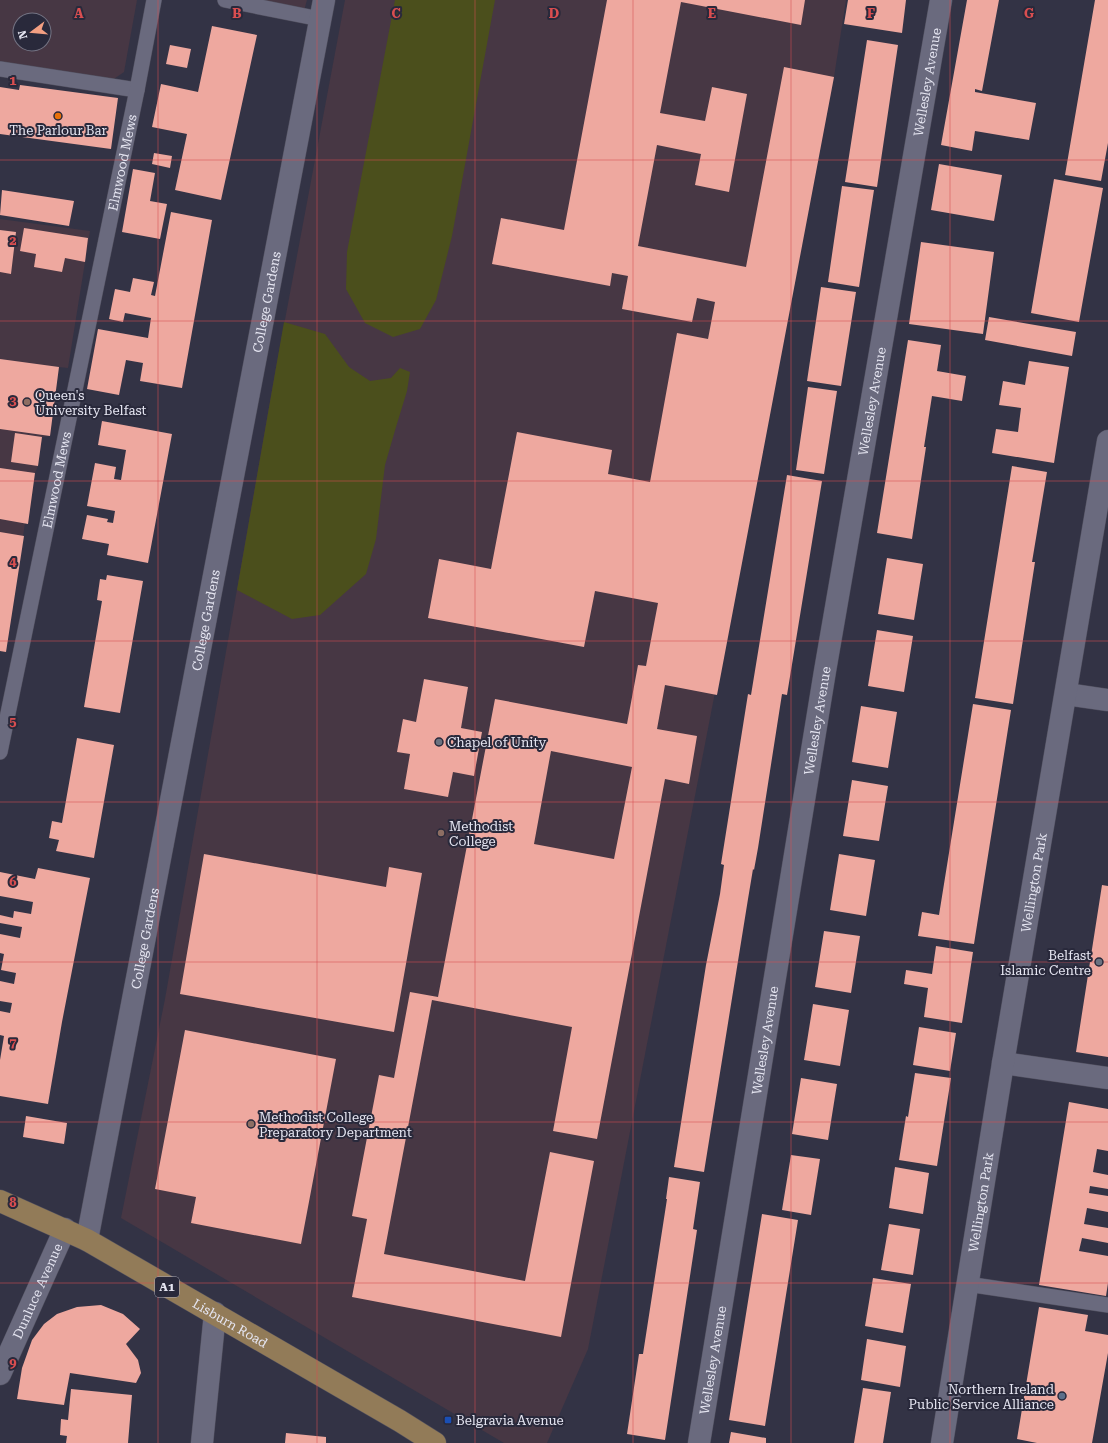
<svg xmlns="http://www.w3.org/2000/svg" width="1108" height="1443" font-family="'Roboto Serif',serif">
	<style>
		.education { fill: #473744; fill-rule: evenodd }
		.green { fill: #4b4f1c }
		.building { fill: #eea89f; fill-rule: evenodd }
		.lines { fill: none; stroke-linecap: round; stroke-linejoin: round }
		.lane-casing { stroke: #504f5e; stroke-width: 16 }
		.street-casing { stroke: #504f5e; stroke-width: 23 }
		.primary-casing { stroke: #504f5e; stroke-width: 23 }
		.lane { stroke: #6a6a7e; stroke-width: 15 }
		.street { stroke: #6a6a7e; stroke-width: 22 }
		.primary { stroke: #927b58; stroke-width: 22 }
		.grid { fill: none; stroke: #d94e50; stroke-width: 1; stroke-opacity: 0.55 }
		.food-dot { fill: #e8710a; stroke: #29293b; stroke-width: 1.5 }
		.education-dot { fill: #8d6e63; stroke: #29293b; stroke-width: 1.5 }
		.worship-dot { fill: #6b7280; stroke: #29293b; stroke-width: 1.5 }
		.service-dot { fill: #5c6f8a; stroke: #29293b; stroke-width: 1.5 }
		.transit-dot { fill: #1a4fb4; stroke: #29293b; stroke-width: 1.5 }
		.labels { text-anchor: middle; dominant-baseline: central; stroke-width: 4; stroke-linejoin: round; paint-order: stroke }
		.shield { fill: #29293b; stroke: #adadba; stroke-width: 1 }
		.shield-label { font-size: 12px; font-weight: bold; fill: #e5e5f1 }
		.street-label { font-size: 13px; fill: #e5e5f1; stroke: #29293b }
		.poi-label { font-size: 13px; fill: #e5e5f1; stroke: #29293b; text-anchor: start }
		.grid-label { font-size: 13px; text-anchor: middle; font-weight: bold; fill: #d94e50; stroke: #29293b; stroke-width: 4; stroke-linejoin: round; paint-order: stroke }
	</style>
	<rect width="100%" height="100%" fill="#333345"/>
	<path class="education" d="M0,0H137L124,72L111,81L0,63ZM20,20H44V44H20Z
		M245,0H307L304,11Z
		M345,0H846L834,77L588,1349L547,1443H504L121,1218L165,999L275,373Z
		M0,219L90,231L68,368L59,367L50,436L42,437L38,466L35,473L28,524L25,523L6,652L0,651Z"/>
	<path class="green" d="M395,0H495L452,236L436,300L420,329L393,337L365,323L346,289L347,252Z
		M284,322L325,334L349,367L370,381L391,378L400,368L410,372L407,391L396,427L385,465L376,539L366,574L320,615L292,619L237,590Z"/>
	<path class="building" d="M607,0H805L801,25L681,2L660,113L705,121L712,87L747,94L729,192L695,185L701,154L657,145L638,246L746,267L784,67L834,77L717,695L665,685L657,729L697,736L689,784L665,779L597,1139L553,1131L572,1027L432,1000L384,1254L525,1281L550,1152L594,1161L561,1337L352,1297L367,1219L352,1216L379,1075L394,1078L410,992L438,997L495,699L627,724L638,665L646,666L658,603L595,591L584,647L428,618L439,559L491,569L517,432L612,450L608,474L650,482L677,333L708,339L715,302L697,298L692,322L622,309L628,276L612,273L610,286L492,264L501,218L564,230ZM551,751L632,767L614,859L534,844Z
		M848,0H906L902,33L844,24Z
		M967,0H999L982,91L975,89V92L1036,103L1029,140L975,131L972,151L941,145Z
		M1095,0H1108V143L1101,181L1065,175Z
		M212,26L257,35L221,200L175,190L187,134L152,127L161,84L198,92Z
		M867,40L898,45L877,187L845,182Z
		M170,45L191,49L187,68L166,64Z
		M20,85L118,98L111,149L0,134V87L19,90Z
		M154,153L172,156L170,168L152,164Z
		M939,164L1002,175L994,221L931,210Z
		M133,169L155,173L150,201L167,204L160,239L122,232Z
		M1054,179L1103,188L1079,322L1031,313Z
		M842,186L874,190L859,287L828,282Z
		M2,190L74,201L69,226L0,215Z
		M171,212L212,220L182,388L140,381L143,363L126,360L119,395L87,389L98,329L148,338L151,318L125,313L123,322L109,319L115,289L130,292L133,278L154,282L151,295L155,296Z
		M24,228L88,238L85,262L65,258L62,272L34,267L36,254L20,251Z
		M0,230L16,232L11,274L0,272Z
		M921,242L994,252L983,334L909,324Z
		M821,287L856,292L841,386L807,381Z
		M989,317L1076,332L1072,356L985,340Z
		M908,340L941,345L937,371L966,376L962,401L932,396L924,447H926L912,539L877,533Z
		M0,359L59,367L50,436L0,429Z
		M1029,361L1069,367L1054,463L992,453L996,429L1018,432L1021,408L999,405L1003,381L1025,385Z
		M808,387L837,391L824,474L796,470Z
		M102,421L172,434L148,563L107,555L109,544L82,539L87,515L108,519L107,522L113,523L115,511L87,506L95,463L116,467L114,479L121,480L126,450L98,445Z
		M15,433L42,437L38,466L11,462Z
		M1012,466L1047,472L1032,562H1035L1013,704L975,698Z
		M0,468L35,473L28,524L0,519Z
		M787,475L822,481L787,695L782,694L758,848L754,870L753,869L748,899L704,1172L674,1167L706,965L720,894L724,865L721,864L748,694L751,695Z
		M0,532L24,536L6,652L0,651Z
		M887,558L923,564L914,620L878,614Z
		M107,575L143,581L120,713L84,707L102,601L97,600L100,579L106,580Z
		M877,630L913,636L904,692L868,686Z
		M424,679L468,687L461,728L482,732L474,776L453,772L448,797L404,789L410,754L397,752L403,719L416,722Z
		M973,704L1011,710L974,944L918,936L922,912L939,915Z
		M861,706L897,712L888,768L852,762Z
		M77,738L114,745L94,858L56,851L59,840L49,838L52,821L62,823Z
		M852,780L888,786L879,841L843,836Z
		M204,854L386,887L389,867L422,873L394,1032L180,994Z
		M839,854L875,860L866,916L830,910Z
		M38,868L90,878L62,1022L48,1104L0,1096V1060L4,1036L0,1035V1011L10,1013L12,1003L0,1001V981L14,984L16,973L1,970L4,954L0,953V934L20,938L22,927L0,923V915L13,918L14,911L31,914L33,902L0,896V872L35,879Z
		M1102,885L1108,886V1057L1076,1052Z
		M824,931L860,936L851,993L815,987Z
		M936,946L973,952L962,1023L924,1017L928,988L904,984L906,970L932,974Z
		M813,1004L849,1010L840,1066L804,1060Z
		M919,1027L956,1033L950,1071L913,1065Z
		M185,1030L336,1059L301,1244L191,1223L196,1197L155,1189Z
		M915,1073L951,1078L937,1166L899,1160L906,1116L908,1117Z
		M801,1078L837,1084L828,1140L792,1134Z
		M1069,1102L1108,1109V1151L1097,1149L1093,1172L1108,1175V1189L1090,1186L1089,1193L1108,1196V1212L1087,1208L1084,1224L1108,1228V1243L1082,1238L1079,1251L1108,1256V1283L1106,1296L1039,1285Z
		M26,1116L67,1123L64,1144L23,1137Z
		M791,1155L820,1159L811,1215L782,1210Z
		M895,1167L929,1173L923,1214L889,1208Z
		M669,1177L700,1182L693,1229L697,1230L665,1440L627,1434L639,1354H643L667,1199H666Z
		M762,1214L798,1220L765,1426L729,1420Z
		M889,1224L920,1229L913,1275L881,1270Z
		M873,1278L911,1284L903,1333L865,1326Z
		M101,1305L123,1314L140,1329L126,1344L138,1360L141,1373L136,1383L70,1373L64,1405L17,1399L22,1368L32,1340L44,1324L57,1314L77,1307Z
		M1039,1307L1088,1315L1085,1331L1108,1335V1353L1092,1443H1037L1017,1439Z
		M867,1339L906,1346L900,1387L861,1380Z
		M863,1388L891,1392L883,1443H854Z
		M71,1389L132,1395L128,1443H66L67,1436L60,1435L61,1419L68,1420Z
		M731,1432L766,1438V1443H729Z
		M286,1433L326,1437V1443H285Z"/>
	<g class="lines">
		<g class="lane-casing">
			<g id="lane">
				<path d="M225,0L320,19"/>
				<path d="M0,69L137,90"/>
				<path id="s1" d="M0,752L137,90L154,0"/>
				<path d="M967,1284L1108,1305"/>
			</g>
		</g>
		<g class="street-casing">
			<g id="street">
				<path d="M1066,694L1108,700"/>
				<path d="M1003,1063L1108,1078"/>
				<path id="s2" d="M87,1240L324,0"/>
				<path id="s3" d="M0,1374L65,1229"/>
				<path d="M202,1443L215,1313"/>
				<path id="s4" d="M699,1443L825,671L941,0"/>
				<path id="s5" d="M942,1443L1003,1063L1108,441"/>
			</g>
		</g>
		<g class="primary-casing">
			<g id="primary">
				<path id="s6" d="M0,1201L87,1240L400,1421L435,1443"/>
			</g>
		</g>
		<use href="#lane" class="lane"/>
		<use href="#street" class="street"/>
		<use href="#primary" class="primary"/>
	</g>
	<path class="grid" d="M158,0V1443M317,0V1443M475,0V1443M633,0V1443M791,0V1443M950,0V1443M0,160H1108M0,321H1108M0,481H1108M0,641H1108M0,802H1108M0,962H1108M0,1122H1108M0,1283H1108"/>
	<circle class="food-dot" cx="58" cy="116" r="4"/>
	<g class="education-dot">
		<circle cx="27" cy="402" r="4"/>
		<circle cx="441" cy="833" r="4"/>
		<circle cx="251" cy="1124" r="4"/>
	</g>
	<g class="worship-dot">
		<circle cx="439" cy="742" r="4"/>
		<circle cx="1099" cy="962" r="4"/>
	</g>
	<circle class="service-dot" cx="1062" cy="1396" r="4"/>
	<rect class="transit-dot" x="444" y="1416" width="8" height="8" rx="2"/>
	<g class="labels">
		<rect class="shield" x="155" y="1277" width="24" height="20" rx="3"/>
		<g class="shield-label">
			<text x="167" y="1287">A1</text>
		</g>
		<g class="street-label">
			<text stroke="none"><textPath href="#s4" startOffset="1380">Wellesley Avenue</textPath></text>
			<text stroke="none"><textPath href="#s1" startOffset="602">Elmwood Mews</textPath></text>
			<text stroke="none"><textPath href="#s2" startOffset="955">College Gardens</textPath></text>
			<text stroke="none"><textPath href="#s4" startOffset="1056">Wellesley Avenue</textPath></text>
			<text stroke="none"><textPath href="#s1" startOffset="278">Elmwood Mews</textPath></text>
			<text stroke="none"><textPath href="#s2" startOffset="631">College Gardens</textPath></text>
			<text stroke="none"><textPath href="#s4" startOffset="732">Wellesley Avenue</textPath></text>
			<text stroke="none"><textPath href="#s5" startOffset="568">Wellington Park</textPath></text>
			<text stroke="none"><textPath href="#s2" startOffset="307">College Gardens</textPath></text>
			<text stroke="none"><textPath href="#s4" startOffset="408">Wellesley Avenue</textPath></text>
			<text stroke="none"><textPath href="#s5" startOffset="244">Wellington Park</textPath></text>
			<text stroke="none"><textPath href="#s3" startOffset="91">Dunluce Avenue</textPath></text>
			<text stroke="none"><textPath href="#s6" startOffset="261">Lisburn Road</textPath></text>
			<text stroke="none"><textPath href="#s4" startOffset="84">Wellesley Avenue</textPath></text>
		</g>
		<g class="poi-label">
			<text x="58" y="130" text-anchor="middle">The Parlour Bar</text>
			<text x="35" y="395">Queen's<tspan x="35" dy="15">University Belfast</tspan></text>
			<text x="447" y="742">Chapel of Unity</text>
			<text x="449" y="826">Methodist<tspan x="449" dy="15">College</tspan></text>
			<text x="1091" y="955" text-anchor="end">Belfast<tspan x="1091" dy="15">Islamic Centre</tspan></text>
			<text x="259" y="1117">Methodist College<tspan x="259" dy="15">Preparatory Department</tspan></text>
			<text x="1054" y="1389" text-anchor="end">Northern Ireland<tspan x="1054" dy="15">Public Service Alliance</tspan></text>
			<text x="456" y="1420">Belgravia Avenue</text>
		</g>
	</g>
	<g class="grid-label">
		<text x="79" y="18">A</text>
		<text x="237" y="18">B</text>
		<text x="396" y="18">C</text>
		<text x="554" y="18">D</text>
		<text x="712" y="18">E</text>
		<text x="871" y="18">F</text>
		<text x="1029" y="18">G</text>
		<text x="13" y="85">1</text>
		<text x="13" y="245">2</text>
		<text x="13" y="405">3</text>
		<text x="13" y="566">4</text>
		<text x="13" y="726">5</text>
		<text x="13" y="886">6</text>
		<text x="13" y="1047">7</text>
		<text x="13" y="1207">8</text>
		<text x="13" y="1367">9</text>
	</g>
	<g transform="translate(32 32) rotate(254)"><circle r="19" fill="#29293b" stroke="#747484"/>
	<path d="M0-3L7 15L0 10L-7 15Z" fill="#f39f82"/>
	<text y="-6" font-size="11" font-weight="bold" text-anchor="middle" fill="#e5e5f1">N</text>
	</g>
</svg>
